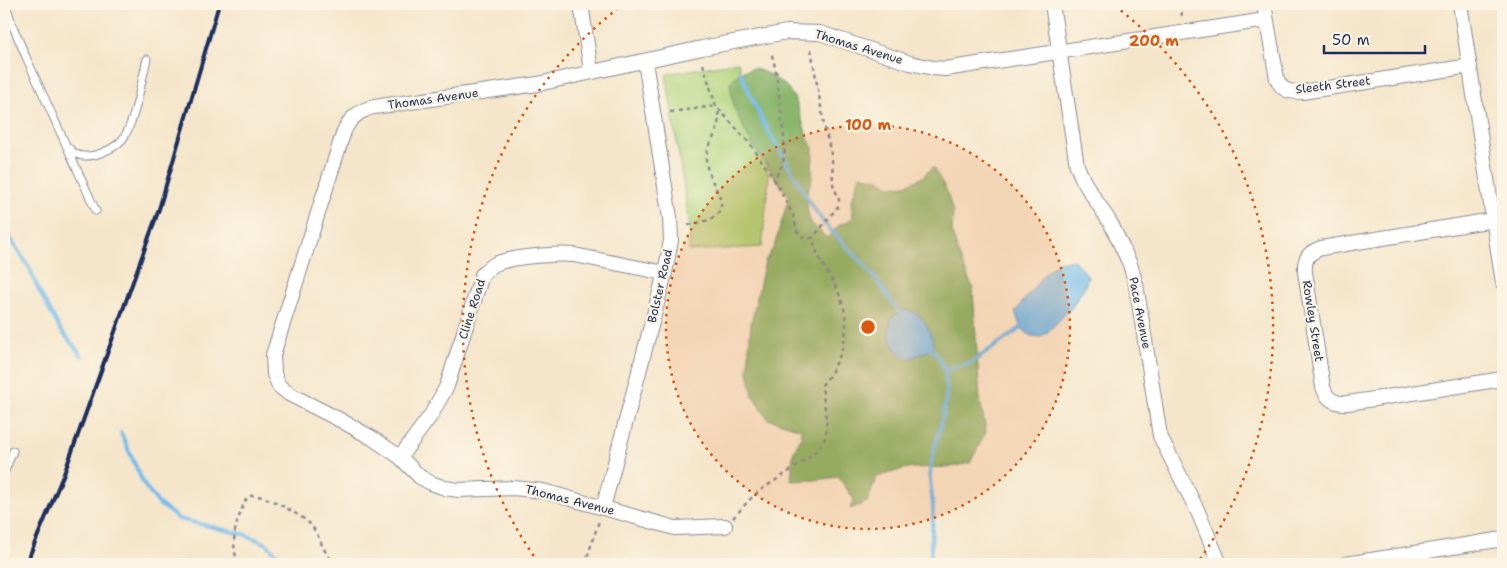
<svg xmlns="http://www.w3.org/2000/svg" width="1507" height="568" font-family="'Shantell Sans',sans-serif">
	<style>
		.green { fill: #b1d47d; stroke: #66826e }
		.forest { fill: #8cb66c; stroke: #547265 }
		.water { fill: #74bdec; stroke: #4876a5 }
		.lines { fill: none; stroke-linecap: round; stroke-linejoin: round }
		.stream { stroke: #74bdec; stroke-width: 4 }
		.lane-casing { stroke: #888a94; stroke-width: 9 }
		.street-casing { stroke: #888a94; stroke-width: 16 }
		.path { stroke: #888a94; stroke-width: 2.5; stroke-dasharray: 4 4; stroke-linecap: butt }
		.lane { stroke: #fff; stroke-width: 7 }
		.street { stroke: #fff; stroke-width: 14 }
		.rail { stroke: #1b2f5e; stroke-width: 4 }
		.ring { fill: none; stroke: #de5710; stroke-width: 2.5; stroke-dasharray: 2.5 5 }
		.labels { text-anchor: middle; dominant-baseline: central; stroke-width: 4.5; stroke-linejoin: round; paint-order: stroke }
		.street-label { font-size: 12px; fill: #1b2f5e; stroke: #fcf5e5 }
		.centre { fill: #de5710; stroke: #fcf5e5; stroke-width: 2.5 }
		.ring-label { font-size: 15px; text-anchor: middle; font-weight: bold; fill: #de5710; stroke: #fcf5e5; stroke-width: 4.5; stroke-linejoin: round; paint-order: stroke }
	</style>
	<rect width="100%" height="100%" fill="#fcf5e5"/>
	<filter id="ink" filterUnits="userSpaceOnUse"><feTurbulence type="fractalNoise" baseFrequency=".02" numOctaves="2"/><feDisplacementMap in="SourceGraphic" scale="10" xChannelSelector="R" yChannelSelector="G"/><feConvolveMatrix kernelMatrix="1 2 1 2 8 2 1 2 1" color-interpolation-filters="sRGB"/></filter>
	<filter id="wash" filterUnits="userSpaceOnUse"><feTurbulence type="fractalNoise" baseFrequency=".0096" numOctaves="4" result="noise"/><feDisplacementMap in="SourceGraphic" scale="20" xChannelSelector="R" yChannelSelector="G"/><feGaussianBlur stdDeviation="1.12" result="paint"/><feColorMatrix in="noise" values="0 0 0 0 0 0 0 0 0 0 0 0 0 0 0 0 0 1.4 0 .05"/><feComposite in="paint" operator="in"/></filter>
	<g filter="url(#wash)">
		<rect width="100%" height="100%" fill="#f5e6cb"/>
		<path class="green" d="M738,62L769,176L762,247L689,251L690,227L666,74Z"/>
		<path class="forest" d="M754,68L768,74L785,85L795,99L808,139L813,148L812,179L806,196L809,221L827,238L840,224L846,223L853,217L852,200L860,175L879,179L890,186L906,185L921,178L933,167L946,189L953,212L952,232L958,253L973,289L980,400L986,432L970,463L951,467L907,468L877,477L867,502L850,509L854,499L838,477L815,480L791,481L793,454L801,437V429L768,419L753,396L748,372L749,347L751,324L765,261L774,247L789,197L752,144L734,108L730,83L740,72Z"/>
		<path class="water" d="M1074,260L1088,276L1085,286L1072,307L1048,332L1041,337L1031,336L1021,328L1015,312L1045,273L1058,262Z
			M905,310C924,312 929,329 934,345L930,350L911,358L905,357L895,348L890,337L889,329L891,318Z"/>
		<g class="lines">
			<path class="stream" d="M740,72L763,122L811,204L824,223L859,259L876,279L899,312
				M4,228L30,269L39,291L60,329L82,356
				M930,350L932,349C964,383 934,433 930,471C929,484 933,497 933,510C933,528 930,546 931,564
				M945,370L971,363L1021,328
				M121,433L144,485L159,504L179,519L246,535L267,544L286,564"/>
		</g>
	</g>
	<g filter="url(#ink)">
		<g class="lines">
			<g class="lane-casing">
				<path id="lane" d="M6,4L12,24L26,57L96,211
					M70,149C77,157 85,157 95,155C105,152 115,148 122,140C134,126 142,79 147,59
					M4,473L13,451"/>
			</g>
			<g class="street-casing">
				<path id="street" d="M581,4L591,71
					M1052,4L1077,166L1084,182L1111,224L1130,264L1136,285L1140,309L1160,436L1198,512L1220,564
					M1264,4L1277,79C1282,91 1290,92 1302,92L1470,66
					M1460,4L1503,283
					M1493,220L1321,248C1308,253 1304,258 1305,272L1323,387C1327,400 1335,404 1348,403L1503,379
					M400,457L431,415L447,386L482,275C486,271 490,267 495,264C511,257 556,253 574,255L665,273
					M603,508L665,273L671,240L670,218L645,61
					M725,526L675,528L543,491L514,488L458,490L445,488L431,483L420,477L400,457L372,438L342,421L289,394L279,386L274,374L273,355L344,131C350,118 360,110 374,107L538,84L702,48L787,32L820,33L910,63L933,68L945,69L1266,20
					M1346,564L1503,539"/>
			</g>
			<path class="path" d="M1180,4L1182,16
				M811,49L824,125L832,158L833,184L839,200V205L813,238
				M703,64L716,106L751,145L774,179
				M670,112L716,106
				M688,225C750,215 706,188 706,159C706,148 714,139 717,129C719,123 719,117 718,110
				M733,518C741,510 748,500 757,493C773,480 820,456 825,438C829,425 823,400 822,385C843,359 854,326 839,294C830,273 817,261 813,238L803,237L797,231L793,215L774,179L783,164L785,147L776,71L771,51
				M238,564C232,546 233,530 241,512C243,506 244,499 251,496C262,492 300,515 309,523C321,535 322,554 336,564
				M585,564L599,521"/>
			<use href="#lane" class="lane"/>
			<use href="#street" class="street"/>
			<path class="rail" d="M26,564L65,471L159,209L219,4"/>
		</g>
	</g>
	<circle cx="868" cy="327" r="202" fill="#de5710" fill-opacity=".12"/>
	<g class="ring">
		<circle cx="868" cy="327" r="202"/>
		<path d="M538 562A405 405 0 0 1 621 6M1115 6A405 405 0 0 1 1198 562"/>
	</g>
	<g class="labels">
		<g class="street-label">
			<text transform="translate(859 47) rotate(17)">Thomas Avenue</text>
			<text transform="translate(1333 85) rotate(-7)">Sleeth Street</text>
			<text transform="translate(433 99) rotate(-8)">Thomas Avenue</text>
			<text transform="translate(660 286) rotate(-77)">Bolster Road</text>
			<text transform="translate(472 309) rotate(-72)">Cline Road</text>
			<text transform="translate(1140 313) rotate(79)">Pace Avenue</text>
			<text transform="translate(1313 321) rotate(81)">Rowley Street</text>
			<text transform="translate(570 500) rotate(14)">Thomas Avenue</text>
		</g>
	</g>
	<circle cx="868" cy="327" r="8" class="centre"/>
	<g class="ring-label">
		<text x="1154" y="46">200 m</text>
		<text x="868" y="130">100 m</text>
	</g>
	<rect width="1507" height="568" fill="none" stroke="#fcf5e5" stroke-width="20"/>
	<path d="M1324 45v8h101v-8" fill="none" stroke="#1b2f5e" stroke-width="2.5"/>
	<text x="1332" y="45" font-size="15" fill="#1b2f5e" stroke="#fcf5e5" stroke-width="4" paint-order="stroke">50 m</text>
</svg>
